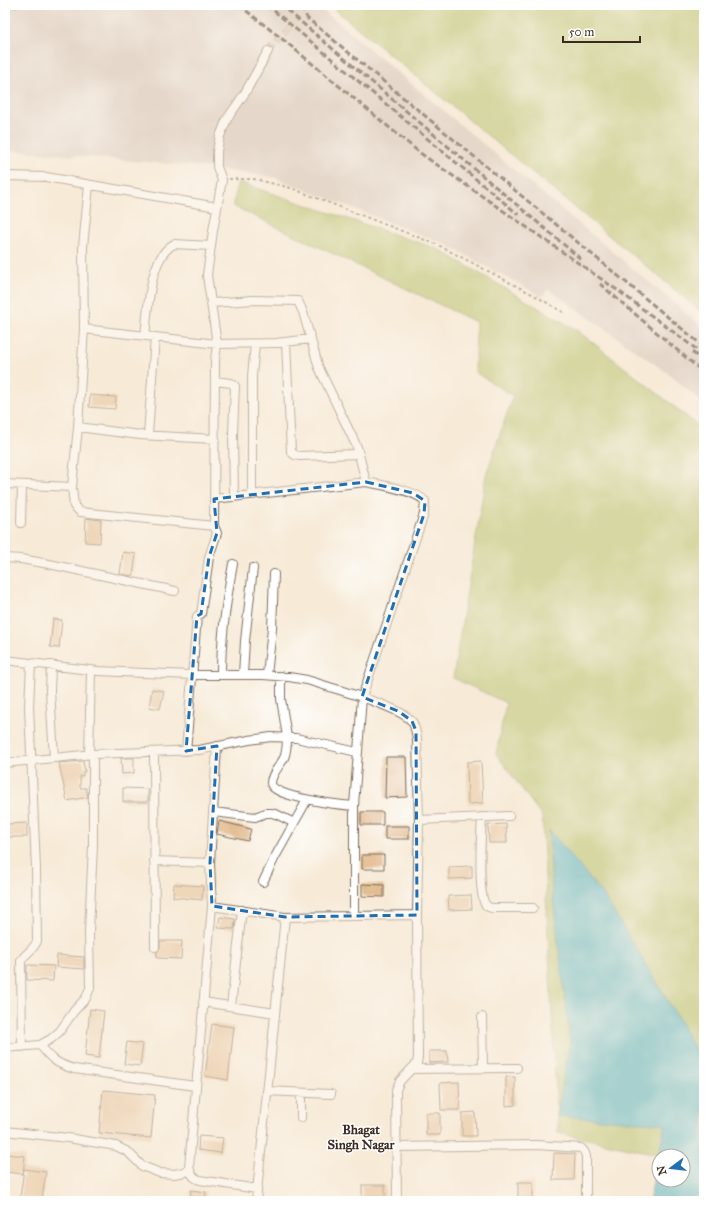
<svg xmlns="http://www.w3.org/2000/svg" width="709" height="1206" font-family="'IM FELL Great Primer',serif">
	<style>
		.industrial { fill: #cec1b9 }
		.green { fill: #aebf62; stroke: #747440; fill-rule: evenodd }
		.water { fill: #44b0c2; stroke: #406d70; fill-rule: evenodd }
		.building { fill: #e3bc90 }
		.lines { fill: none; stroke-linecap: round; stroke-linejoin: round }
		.street-tunnel { stroke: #d1c4b3; stroke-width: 8; stroke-dasharray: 8 4; stroke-linecap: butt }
		.street-casing { stroke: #7d6e5f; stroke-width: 10 }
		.path { stroke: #7d6e5f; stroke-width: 2; stroke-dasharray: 3 3; stroke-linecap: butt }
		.street { stroke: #fff; stroke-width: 8 }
		.rail { stroke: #3b2a1e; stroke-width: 3; stroke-dasharray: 6 3; stroke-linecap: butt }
		.marked { fill: none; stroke: #1f6fb2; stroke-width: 3; stroke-dasharray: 8 5; stroke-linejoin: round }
		.labels { text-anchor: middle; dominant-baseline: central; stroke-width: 3; stroke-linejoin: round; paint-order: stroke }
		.neighbourhood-label { font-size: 13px; font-weight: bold; fill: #3b2a1e; stroke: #fff }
	</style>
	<rect width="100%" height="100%" fill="#fff"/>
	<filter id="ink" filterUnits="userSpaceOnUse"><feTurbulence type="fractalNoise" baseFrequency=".025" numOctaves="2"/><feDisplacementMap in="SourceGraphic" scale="8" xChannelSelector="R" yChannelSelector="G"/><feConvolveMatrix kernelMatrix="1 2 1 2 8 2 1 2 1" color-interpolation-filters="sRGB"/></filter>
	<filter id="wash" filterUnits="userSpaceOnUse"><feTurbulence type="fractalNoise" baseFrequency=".012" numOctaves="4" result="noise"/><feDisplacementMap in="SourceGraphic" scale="16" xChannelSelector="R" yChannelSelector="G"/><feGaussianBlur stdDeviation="0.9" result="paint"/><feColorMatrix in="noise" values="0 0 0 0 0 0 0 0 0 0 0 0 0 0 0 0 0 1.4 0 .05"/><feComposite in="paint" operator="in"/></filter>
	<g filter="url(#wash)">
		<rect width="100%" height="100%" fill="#f7ebd8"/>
		<path class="industrial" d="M5,5H317L704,328V404L670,375L548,289L543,297L446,245L276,178L204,167L5,150Z"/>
		<path class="green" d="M333,5H704V314L332,7Z
			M238,182L438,249L578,331L704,430V1201H654L657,1154L558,1133L542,816L496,754L506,703L453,678L486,475L513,396L475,372L476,322L233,206ZM659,1156H683V1180H659Z"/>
		<path class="water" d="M549,830L603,894L680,1021L704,1067V1201H649L665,1124L557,1116L570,1041L552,890ZM659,1156H683V1180H659Z"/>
		<g id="blocks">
			<path class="building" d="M90,395L116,397L115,409L89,407Z
				M86,518L101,520L100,543L85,542Z
				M123,552L136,554L133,576L120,574Z
				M53,619L62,620L59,648L50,647Z
				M152,689L164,691L160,709L149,707Z
				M386,757H406L407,797L385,798Z
				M121,758H134V773L122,774Z
				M83,761L85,772H83V776H80V788H86L88,797L67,801L59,763Z
				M481,761L483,803L468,804L467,762Z
				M123,788L148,789V802H123Z
				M361,812H383V825H361Z
				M219,821L251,829L248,841L217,834Z
				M27,823V837H5V824Z
				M506,824L507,843H489L488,825Z
				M385,826H409V839H385Z
				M362,855H384V869H362Z
				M472,866V878L449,879V867Z
				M174,884L203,886L202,900L173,897Z
				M362,884L384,885V897L362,896Z
				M471,895L472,909L449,910L448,896Z
				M220,917L235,919L234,929L218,928Z
				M160,941H182L181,959L157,958V952L160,947Z
				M57,955L84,957V969L56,967Z
				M27,965L54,966L53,981L27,980Z
				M90,1009L104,1011L99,1058L85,1056Z
				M212,1024L234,1027L228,1080L205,1076Z
				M127,1042L143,1044L140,1066L124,1064Z
				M429,1051H447L448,1062L429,1063Z
				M506,1077H515V1105L506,1106Z
				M459,1082L460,1110H441L440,1083Z
				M103,1090L155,1095L151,1138L99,1133Z
				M475,1112L476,1136H462V1113Z
				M426,1113H440V1135H426Z
				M199,1136L223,1138L221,1153L198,1150Z
				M554,1153L575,1154L574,1180H553Z
				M5,1154L25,1156L23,1174L5,1172Z
				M24,1169L46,1172L42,1200L20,1197Z
				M518,1182H533V1201H518Z
				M362,1185H385V1200L362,1199Z
				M191,1190L206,1192L205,1201H190Z"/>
		</g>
	</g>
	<g filter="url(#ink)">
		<use href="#blocks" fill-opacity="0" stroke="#7d6e5f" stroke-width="1"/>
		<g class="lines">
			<path class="street-tunnel" d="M268,51L307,5"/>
			<g class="street-casing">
				<path id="street" d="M5,176L46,177L217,207
					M212,303L253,300L298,301L303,312L319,368L357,447L366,482
					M84,329L83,247L89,185
					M145,336C148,310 149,257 174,244L211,246
					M286,342L291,452L295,455L299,456L359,454
					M215,381L231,383L235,386L233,433L234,497
					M78,427L140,435L215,439
					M148,435L155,337
					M5,484L72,487L78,427L84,329L217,344L276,343L311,339
					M72,487L74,506L80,512L214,526
					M252,495V376L255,344
					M214,499L366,482C381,485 415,490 425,501L424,514L362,697C374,702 406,711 413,723C415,727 416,733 417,738L419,820L417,915
					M21,523L22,485
					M5,558L21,559L49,564L175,591
					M5,660L98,671L191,675H263L289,677L307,680L362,697L354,806V916L417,915L418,1057L417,1063L400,1081L396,1090L397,1201
					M51,665L50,691L54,758
					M221,675C221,637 226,601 233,564
					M243,675L245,641L253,568
					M267,675L272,629L274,574
					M281,676V699L287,737
					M287,737C287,744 287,751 284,758C280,766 271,774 271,783C270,797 341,805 354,806
					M217,746L210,863L212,906L285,917L354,916
					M186,751L197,616L201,614L209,557L217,533L214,526L215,360L217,344L207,275L213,231L222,180L217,167V151L220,136L227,119L245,93L268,51
					M154,752L155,947
					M89,754L91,670
					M5,763L93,754L199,750L249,740L271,737L296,738L357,752
					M213,812L255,817L266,813H272L278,815L294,823
					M482,817C481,834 478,892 485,904C487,907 490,908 493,908H533
					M419,820L509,816
					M154,861L210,863
					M263,882L275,857L307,800
					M212,906L189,1167C191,1174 193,1178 200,1180L257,1189
					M203,1002L275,1013
					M231,1006L242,910
					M482,1017L483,1068
					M40,1045C51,1059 57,1064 74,1069L195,1086
					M22,1047L21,961C25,953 34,950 37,941L36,868L29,707L31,663
					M5,1048L40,1045L51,1039L60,1031L74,1011L86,998L90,988L89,931L93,845V754
					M412,1069L517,1068
					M267,1091L331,1094
					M301,1118V1093
					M5,1131L68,1138L116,1146L128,1152L142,1166L160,1173L174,1174L190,1171
					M396,1147L537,1145L581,1148L584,1151L586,1156V1201
					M256,1201L285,917"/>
			</g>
			<path class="path" d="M229,179H254L291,188L438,245L532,294L565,313"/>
			<use href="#street" class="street"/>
			<path class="rail" d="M239,5L286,42L420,153L620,292L704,355
				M267,5L519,215
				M281,5L582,260
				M302,7L307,18L704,347
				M5,9L20,5
				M600,284L704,373
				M692,352L704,362"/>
		</g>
	</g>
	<path d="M0 0H709V1206H0ZM366,482L413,493L425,501L424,514L362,697L398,711L412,721L416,731L417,915L285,917L212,906L210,863L217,746L186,751L197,616L201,614L209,557L217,533L214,499Z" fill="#f7ebd8" fill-opacity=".55" fill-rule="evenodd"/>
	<path class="marked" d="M366,482L413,493L425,501L424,514L362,697L398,711L412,721L416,731L417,915L285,917L212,906L210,863L217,746L186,751L197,616L201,614L209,557L217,533L214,499Z"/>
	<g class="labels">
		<g class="neighbourhood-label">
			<text x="361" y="1130">Bhagat<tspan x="361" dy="15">Singh Nagar</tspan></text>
		</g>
	</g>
	<rect width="709" height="1206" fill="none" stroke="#fff" stroke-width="20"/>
	<g transform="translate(671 1168) rotate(255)"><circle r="19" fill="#ffffff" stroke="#b1aaa5"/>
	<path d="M0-3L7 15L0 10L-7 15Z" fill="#1f6fb2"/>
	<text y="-6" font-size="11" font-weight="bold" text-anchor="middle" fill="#3b2a1e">N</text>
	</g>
	<path d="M563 36v6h77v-6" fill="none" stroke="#3b2a1e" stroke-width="2"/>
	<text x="569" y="36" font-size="12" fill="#3b2a1e" stroke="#ffffff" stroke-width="3" paint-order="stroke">50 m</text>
</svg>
